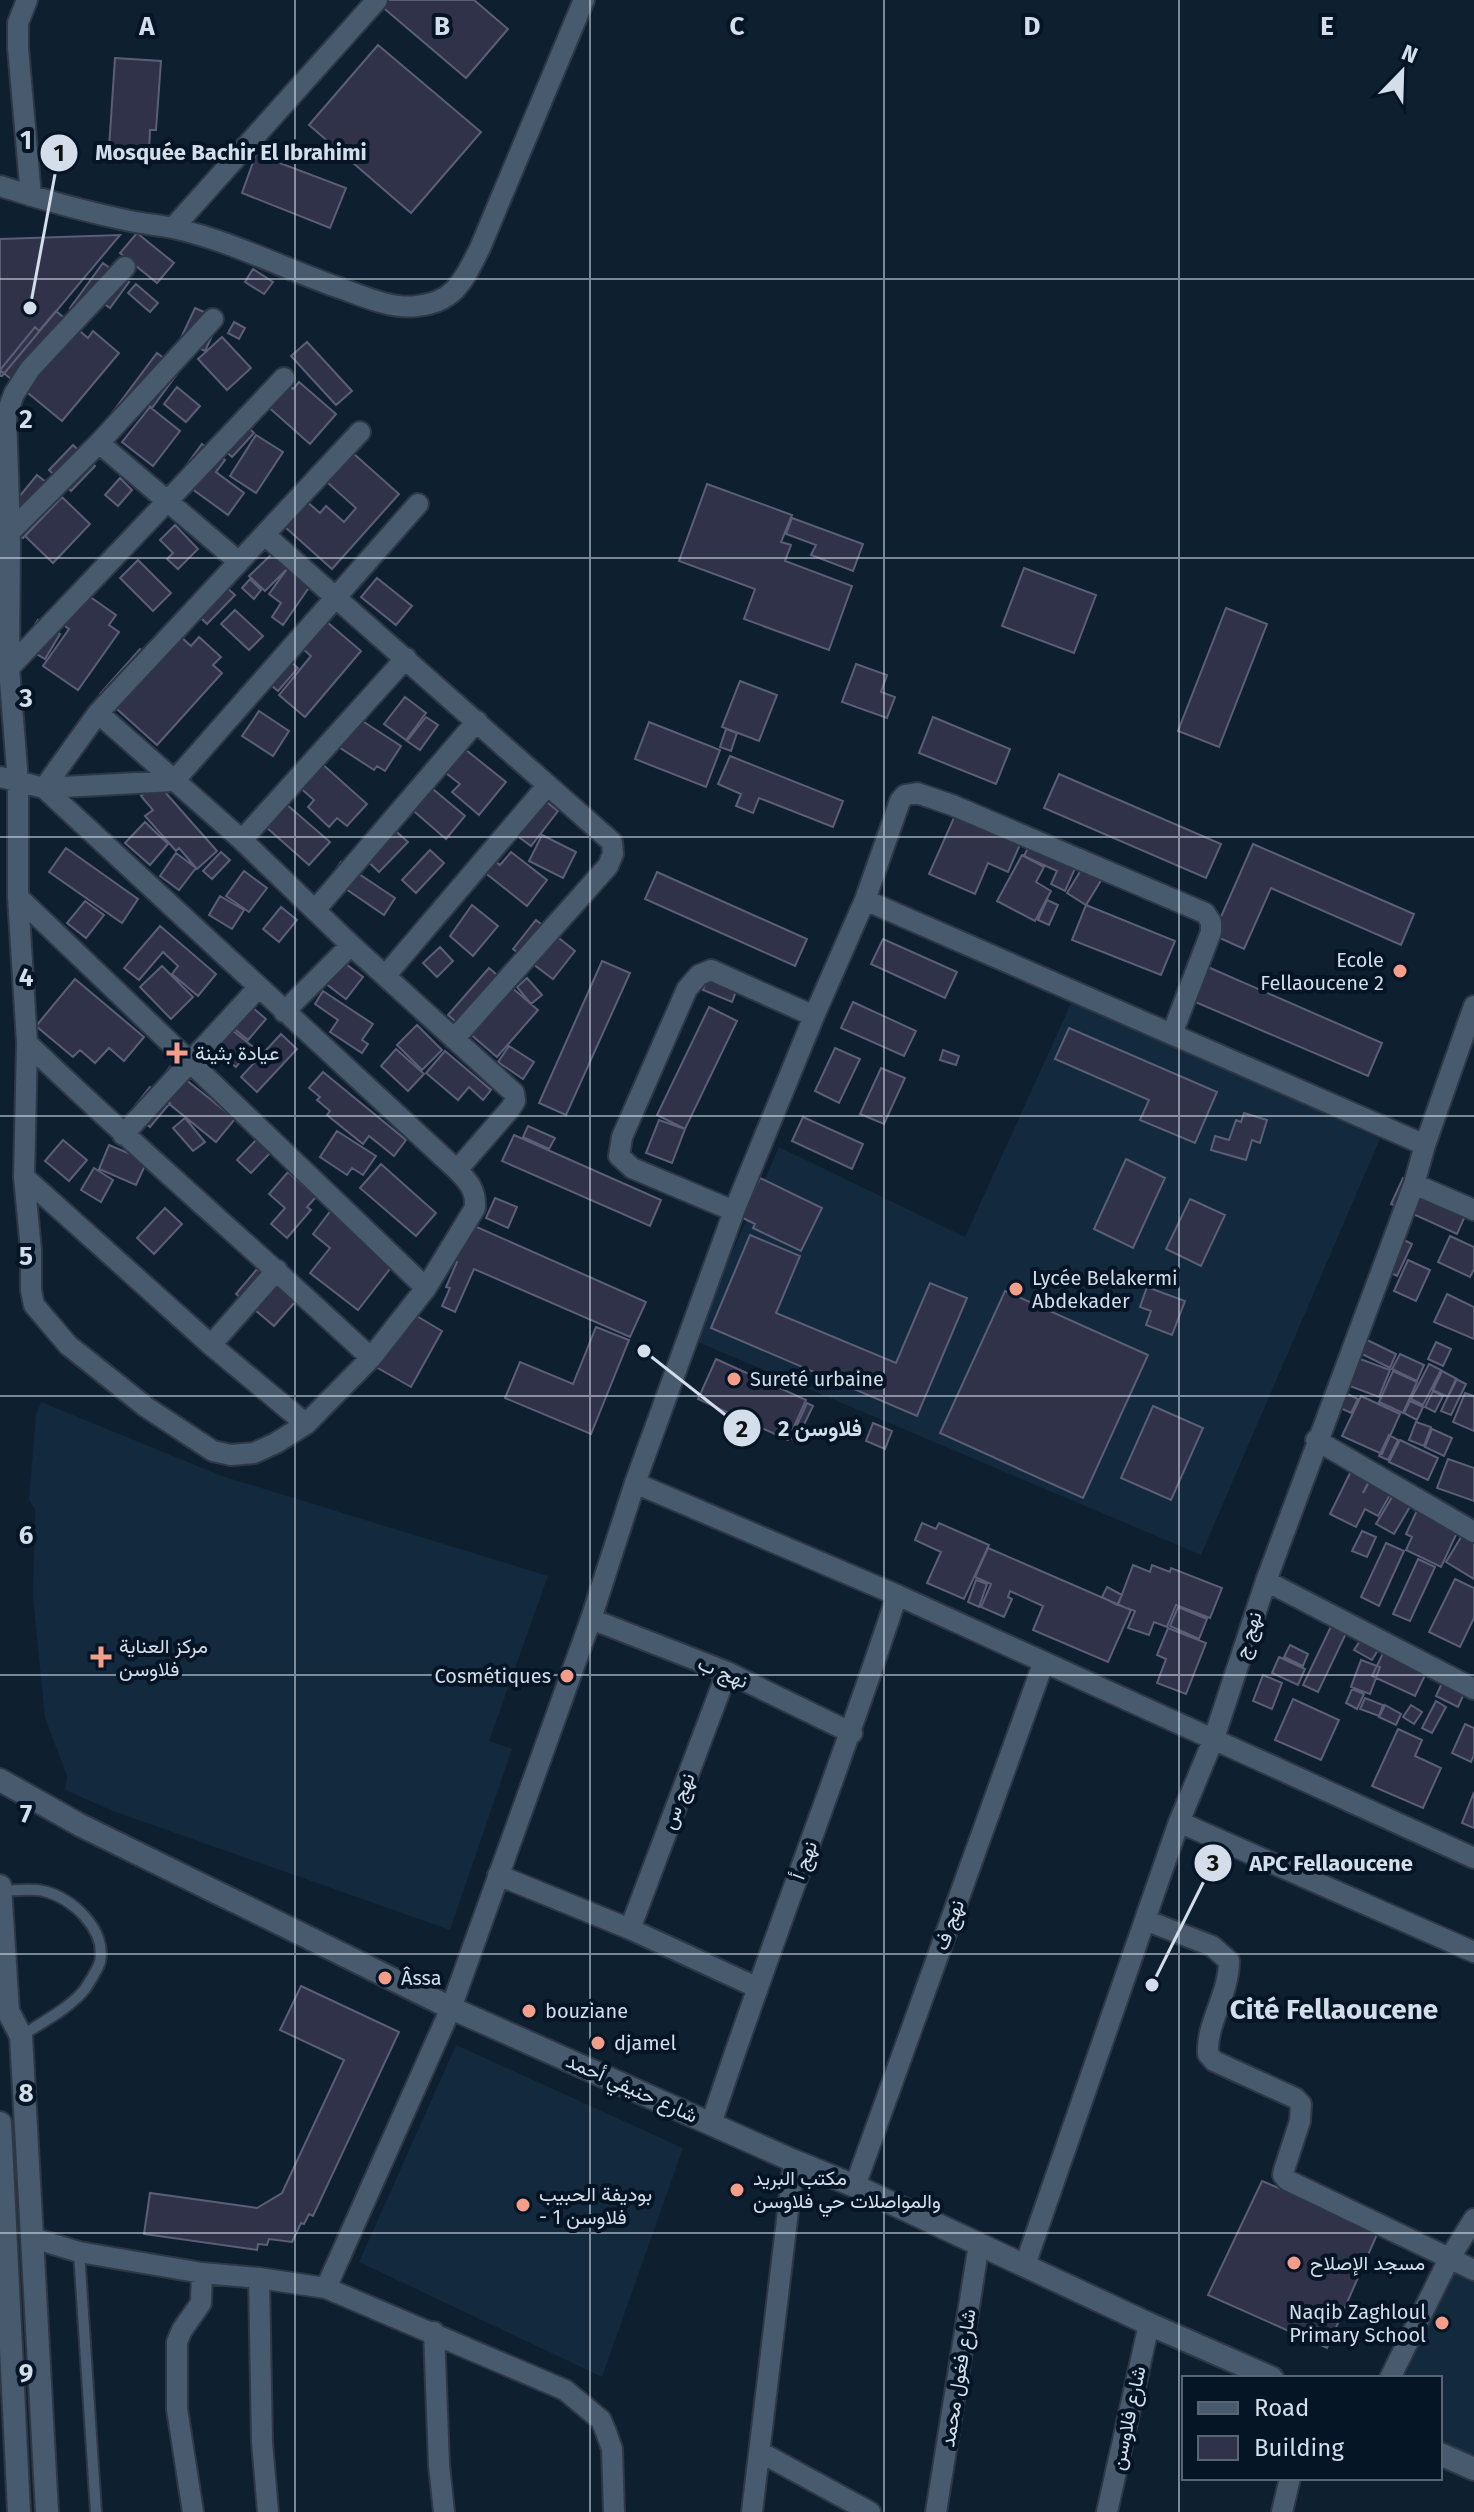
<svg xmlns="http://www.w3.org/2000/svg" width="1474" height="2512" font-family="'Fira Sans',Vazirmatn,sans-serif">
	<style>
		.built { fill: #13293e }
		.building { fill: #303249; stroke: #5b5e77; stroke-width: 2 }
		.lines { fill: none; stroke-linecap: round; stroke-linejoin: round }
		.service-casing { stroke: #2e3745; stroke-width: 14 }
		.minor-casing { stroke: #2e3745; stroke-width: 24 }
		.tertiary-casing { stroke: #2e3745; stroke-width: 26 }
		.secondary-casing { stroke: #2e3745; stroke-width: 26 }
		.service { stroke: #475a6e; stroke-width: 10 }
		.minor { stroke: #475a6e; stroke-width: 20 }
		.tertiary { stroke: #475a6e; stroke-width: 22 }
		.secondary { stroke: #475a6e; stroke-width: 22 }
		.grid { fill: none; stroke: #d3deea; stroke-width: 2; stroke-opacity: 0.55 }
		.poi-dot { fill: #f49e89; stroke: #051526; stroke-width: 3 }
		.labels { text-anchor: middle; dominant-baseline: central; stroke-width: 8; stroke-linejoin: round; paint-order: stroke }
		.poi-label { font-size: 20px; fill: #d3deea; stroke: #051526; text-anchor: start }
		.street-label { font-size: 20px; fill: #d3deea; stroke: #051526 }
		.district-label { font-size: 28px; font-weight: bold; fill: #d3deea; stroke: #051526 }
		.grid-label { font-size: 26px; text-anchor: middle; font-weight: bold; fill: #d3deea; stroke: #051526; stroke-width: 8; stroke-linejoin: round; paint-order: stroke }
		.leader { fill: none; stroke: #d3deea; stroke-width: 3 }
		.callout-dot { fill: #d3deea; stroke: #051526; stroke-width: 3 }
		.mark-label { font-size: 24px; text-anchor: middle; font-weight: bold; fill: #111 }
		.callout-label { font-size: 22px; text-anchor: middle; font-weight: bold; fill: #d3deea; stroke: #051526; stroke-width: 8; stroke-linejoin: round; paint-order: stroke }
	</style>
	<rect width="100%" height="100%" fill="#0e1f30"/>
	<path class="built" d="M1073,999L1380,1139L1201,1555L693,1340L779,1147L965,1237Z
		M41,1402L222,1476L548,1576L489,1741L512,1749L450,1930L113,1811L65,1790L67,1776L45,1718L33,1597L35,1509L29,1500L36,1415Z
		M456,2045L683,2148L602,2377L359,2262Z
		M1443,2256L1474,2269V2460L1440,2444V2378H1384Z"/>
	<path class="building" d="M385,0H474L508,29L466,78L380,5Z
		M378,45L481,132L411,213L309,125Z
		M115,58L161,61L156,130H150L149,151L109,148Z
		M256,154L346,188L330,228L242,193Z
		M137,233L174,263L157,283L120,253Z
		M120,235L2,376H0V239Z
		M103,263L129,282L110,308L93,296L79,315L70,308Z
		M253,269L273,282L264,294L245,282Z
		M136,284L158,303L150,312L128,293Z
		M195,308L220,319L205,351L180,340Z
		M56,311L88,338L93,331L119,353L62,421L0,370L35,327L39,331Z
		M234,322L245,328L239,339L228,333Z
		M222,337L251,368L227,390L198,359Z
		M307,342L352,391L336,405L291,356Z
		M157,353L180,370L152,408L145,402L128,425L112,413Z
		M277,375L293,389L299,382L336,414L310,444L257,397Z
		M177,387L200,406L186,422L164,404Z
		M150,407L180,431L153,466L122,442Z
		M238,417L254,433L232,457L215,441Z
		M256,435L283,452L256,493L230,476Z
		M202,444L225,460L216,472L244,493L228,515L177,478Z
		M73,445L95,466L71,491L49,470Z
		M345,446L399,494L332,569L276,519L298,494L320,513L326,506L344,522L356,508L319,475Z
		M37,475L60,493L23,538L0,520Z
		M120,478L132,490L118,506L105,495Z
		M707,484L792,515L781,542L791,545L785,561L852,586L829,650L744,619L755,589L679,561Z
		M62,497L90,524L53,563L25,536Z
		M792,518L863,544L853,571L811,555L816,545L786,534Z
		M175,525L198,549L178,569L167,559L173,553L160,540Z
		M273,553L288,568L265,591L249,576Z
		M138,560L171,593L153,611L120,578Z
		M1024,568L1096,595L1074,653L1002,626Z
		M287,569L310,586L283,625L272,617L281,603L269,594Z
		M215,577L235,595L207,624L188,605Z
		M377,578L412,606L396,625L361,597Z
		M250,579L261,590L254,599L242,588Z
		M76,587L116,615L109,625L119,632L78,690L43,666L69,629L54,618Z
		M1226,608L1267,624L1219,747L1178,731Z
		M235,610L263,636L249,650L221,624Z
		M313,610L361,651L305,717L279,695L311,656L289,637Z
		M38,620L60,634L45,659L22,645Z
		M168,625L191,646L199,637L221,657L213,665L222,673L157,745L100,694L140,649L144,652Z
		M281,653L298,668L278,691L260,676Z
		M856,664L887,675L881,692L895,697L887,718L842,702Z
		M740,681L777,695L759,741L722,727Z
		M405,697L426,713L406,740L384,724Z
		M259,711L289,731L273,756L242,736Z
		M350,713L401,746L385,771L377,766L374,770L331,742Z
		M426,717L438,725L420,750L407,741Z
		M933,717L1010,749L996,784L919,753Z
		M649,722L720,750L706,787L635,759Z
		M726,729L737,733L731,751L720,747Z
		M456,742L506,782L479,815L452,792L460,784L437,766Z
		M311,754L367,804L347,826L337,818L329,827L308,807L314,800L289,778Z
		M730,756L843,801L833,827L759,798L753,813L736,806L741,794L718,784Z
		M1059,774L1221,844L1206,878L1044,808Z
		M421,779L465,816L446,839L402,801Z
		M157,783L217,851L197,869L179,848L176,851L145,816L153,810L141,796Z
		M535,793L558,811L531,846L508,829Z
		M278,797L330,842L309,865L258,820Z
		M960,804L1025,833L1008,872L988,863L975,894L929,874Z
		M145,822L168,844L150,865L125,843Z
		M388,824L408,842L379,872L360,854Z
		M1036,832L1082,853L1065,891L1051,884L1057,871L1024,856Z
		M542,835L576,852L563,878L529,861Z
		M1253,844L1414,914L1401,945L1271,888L1244,949L1213,935Z
		M66,848L138,899L122,923L49,872Z
		M430,850L444,863L416,893L402,880Z
		M221,852L230,860L212,879L203,871Z
		M511,852L547,880L527,906L474,864L491,858L500,865Z
		M176,853L196,868L179,890L160,876Z
		M1022,855L1044,867L1036,882L1051,891L1035,921L997,901Z
		M1089,857L1108,869L1086,905L1067,893Z
		M341,862L395,898L384,915L330,878Z
		M244,871L267,888L249,912L226,896Z
		M657,872L807,939L795,966L645,899Z
		M220,896L244,910L232,929L209,915Z
		M1047,900L1058,905L1049,925L1038,920Z
		M85,901L104,915L86,938L67,923Z
		M472,905L498,926L473,956L450,936Z
		M1086,905L1175,941L1161,975L1072,940Z
		M281,907L297,920L279,942L263,929Z
		M536,920L575,951L553,979L513,949Z
		M160,926L216,974L198,996L172,974L178,966L163,952L139,980L124,968Z
		M883,939L957,972L945,998L871,964Z
		M440,947L453,961L437,977L423,963Z
		M338,958L363,977L346,999L321,980Z
		M602,961L630,973L566,1115L539,1103Z
		M1201,964L1382,1043L1368,1076L1186,998Z
		M162,966L193,997L171,1019L140,987Z
		M489,968L538,1010L497,1057L448,1015Z
		M709,974L738,986L732,1002L703,990Z
		M527,978L542,995L531,1004L517,987Z
		M75,979L144,1037L124,1061L109,1048L95,1063L80,1050L73,1057L36,1026Z
		M323,991L373,1024L362,1040L368,1044L362,1053L330,1032L338,1020L315,1004Z
		M245,1001L266,1019L248,1040L226,1022Z
		M853,1002L916,1031L904,1056L841,1028Z
		M709,1007L737,1021L685,1129L657,1115Z
		M223,1023L252,1046L236,1067L207,1044Z
		M417,1025L442,1050L422,1070L397,1045Z
		M1069,1028L1217,1092L1195,1143L1140,1120L1149,1100L1055,1059Z
		M281,1034L297,1049L257,1092L241,1077Z
		M509,1046L534,1062L523,1079L498,1062Z
		M835,1048L860,1059L839,1103L815,1091Z
		M396,1049L424,1074L408,1091L381,1066Z
		M943,1050L959,1056L956,1065L940,1060Z
		M445,1051L491,1090L483,1100L469,1087L458,1100L426,1073Z
		M170,1067L235,1119L216,1142L152,1090Z
		M881,1068L905,1078L884,1124L860,1114Z
		M323,1072L406,1140L394,1156L369,1136L363,1144L327,1115L330,1111L317,1100L320,1097L309,1088Z
		M150,1087L170,1103L150,1127L131,1111Z
		M1244,1113L1267,1120L1260,1143L1252,1140L1246,1160L1211,1150L1215,1136L1229,1140L1236,1120L1241,1122Z
		M803,1117L863,1144L852,1169L792,1141Z
		M185,1118L205,1142L193,1151L173,1128Z
		M659,1120L685,1129L672,1163L646,1153Z
		M528,1126L555,1138L549,1149L523,1137Z
		M337,1131L376,1156L363,1175L352,1168L347,1175L320,1157Z
		M514,1135L661,1200L650,1226L502,1161Z
		M257,1139L271,1152L251,1173L237,1160Z
		M63,1140L87,1160L69,1181L45,1161Z
		M109,1145L147,1161L136,1185L99,1169Z
		M1126,1159L1165,1178L1133,1248L1094,1229Z
		M381,1164L436,1213L416,1236L360,1188Z
		M94,1168L113,1180L101,1202L81,1190Z
		M288,1172L316,1197L307,1207L311,1210L287,1238L271,1224L285,1208L269,1194Z
		M760,1178L822,1208L801,1251L753,1228L755,1224L741,1217Z
		M1403,1178L1469,1207L1457,1234L1391,1204Z
		M495,1198L517,1207L508,1228L486,1218Z
		M1190,1199L1225,1215L1201,1266L1166,1249Z
		M165,1208L182,1224L154,1254L137,1238Z
		M332,1209L397,1260L358,1310L310,1273L330,1248L313,1234Z
		M461,1220L646,1302L630,1337L474,1269L455,1312L442,1306L450,1288L446,1287L457,1262L444,1257Z
		M1388,1232L1412,1244L1397,1276L1373,1264Z
		M750,1235L800,1256L776,1313L896,1363L930,1283L967,1298L917,1416L711,1328Z
		M1450,1236L1474,1247V1269L1470,1277L1438,1262Z
		M1408,1260L1430,1270L1416,1301L1394,1291Z
		M257,1269L295,1302L274,1326L236,1294Z
		M1147,1287L1185,1301L1172,1335L1146,1325L1151,1311L1140,1307Z
		M1005,1291L1148,1355L1083,1498L940,1433Z
		M1447,1294L1474,1307V1339L1434,1322Z
		M408,1311L442,1331L411,1387L376,1367Z
		M596,1327L629,1340L591,1434L505,1398L520,1362L573,1384Z
		M1363,1338L1396,1354L1390,1368L1356,1351Z
		M1436,1342L1451,1349L1443,1366L1428,1359Z
		M1344,1353L1390,1370L1379,1397L1334,1380Z
		M1400,1354L1424,1365L1417,1381L1392,1369Z
		M716,1359L806,1400L788,1440L698,1399Z
		M1429,1364L1441,1370L1423,1405L1411,1399Z
		M1393,1371L1417,1382L1403,1413L1379,1402Z
		M1442,1371L1457,1379L1448,1397L1433,1390Z
		M1456,1379L1466,1384L1451,1415L1441,1411Z
		M1341,1391L1358,1399L1351,1413L1334,1405Z
		M1433,1391L1443,1396L1435,1412L1425,1407Z
		M1465,1393L1474,1396V1431L1453,1422Z
		M1361,1396L1400,1414L1382,1454L1342,1436Z
		M1410,1401L1423,1407L1417,1420L1404,1413Z
		M807,1403L813,1406L796,1441L791,1438Z
		M1153,1406L1203,1428L1171,1500L1121,1478Z
		M1416,1422L1431,1427L1424,1446L1409,1440Z
		M873,1423L892,1431L885,1449L866,1441Z
		M1432,1429L1452,1438L1444,1456L1425,1447Z
		M1389,1435L1398,1440L1388,1460L1379,1456Z
		M1400,1440L1438,1458L1428,1480L1389,1462Z
		M1448,1459L1474,1468V1501L1437,1488Z
		M1354,1465L1372,1475L1363,1493L1373,1475L1395,1486L1378,1516L1365,1509L1356,1527L1330,1514Z
		M1398,1487L1415,1498L1394,1534L1376,1524Z
		M1420,1504L1461,1524L1441,1567L1406,1550L1412,1537L1406,1534Z
		M922,1523L936,1529L939,1523L989,1545L964,1599L927,1583L941,1552L915,1540Z
		M1469,1524L1474,1527V1579L1446,1562Z
		M1362,1531L1376,1537L1367,1557L1352,1551Z
		M1386,1543L1404,1551L1379,1606L1361,1597Z
		M988,1548L1131,1610L1108,1662L1033,1630L1043,1606L1010,1591L1008,1597L1012,1599L1004,1617L981,1607L991,1584L975,1577Z
		M1418,1559L1435,1567L1410,1621L1393,1614Z
		M1133,1565L1150,1572L1152,1565L1170,1572L1171,1568L1222,1588L1210,1618L1176,1605L1167,1627L1154,1622L1149,1635L1128,1628L1135,1611L1118,1605Z
		M1455,1579L1474,1588V1618L1460,1647L1429,1632Z
		M976,1580L987,1584L979,1607L968,1602Z
		M1107,1587L1122,1595L1117,1605L1102,1597Z
		M1178,1607L1207,1619L1199,1639L1170,1626Z
		M1335,1618L1350,1625L1318,1692L1303,1685Z
		M1168,1628L1206,1643L1186,1694L1157,1683L1166,1659L1157,1655Z
		M1364,1635L1381,1645L1372,1660L1354,1650Z
		M1290,1645L1308,1654L1303,1666L1284,1657Z
		M1387,1645L1430,1665L1415,1696L1372,1676Z
		M1279,1657L1305,1669L1298,1685L1272,1673Z
		M1361,1660L1380,1667L1370,1694L1351,1687Z
		M1432,1665L1469,1683L1458,1707L1436,1696L1442,1683L1427,1676Z
		M1263,1675L1282,1683L1272,1709L1253,1701Z
		M1352,1689L1364,1694L1357,1709L1346,1703Z
		M1365,1698L1383,1705L1379,1716L1360,1709Z
		M1293,1699L1339,1720L1321,1760L1275,1740Z
		M1436,1701L1446,1707L1432,1733L1422,1728Z
		M1385,1705L1401,1714L1396,1725L1379,1717Z
		M1411,1705L1422,1712L1414,1724L1403,1717Z
		M1465,1724L1474,1728V1755L1471,1762L1452,1753Z
		M1398,1729L1422,1740L1415,1756L1441,1768L1423,1808L1372,1786Z
		M1474,1792V1828L1462,1823Z
		M301,1986L399,2032L313,2216L309,2214L304,2224L301,2223L292,2242L269,2239L267,2245L258,2244L257,2250L144,2234L150,2193L257,2208L282,2193L344,2060L280,2030Z
		M1262,2181L1379,2230L1327,2348L1208,2295Z"/>
	<g class="lines">
		<g class="service-casing">
			<path id="service" d="M0,1891C14,1891 30,1888 43,1891C72,1897 107,1930 100,1962C97,1971 90,1981 85,1989C69,2009 42,2022 21,2036
				M79,2252L96,2512"/>
		</g>
		<g class="minor-casing">
			<path id="minor" d="M27,0L18,23V48L31,196
				M0,186C43,200 86,212 130,221C144,224 159,225 173,228C228,240 281,267 334,286C358,294 391,310 417,306C456,302 464,279 480,248L584,0
				M173,228L377,0
				M125,267L30,369L14,394L6,416L10,532L9,668L18,782V897L27,1043L24,1177L31,1250V1290L34,1305L68,1345L146,1407L213,1451L231,1455L254,1453L276,1443L306,1424L371,1358L426,1288L475,1208C476,1190 469,1182 457,1170L44,788L98,713L360,432
				M99,443L239,562
				M10,532L99,443L213,319
				M265,535L612,842L613,854L608,866L454,1039
				M9,668L284,378
				M98,713L242,840L351,945L514,1093L515,1101L510,1109L457,1170
				M0,777L44,788L174,781L418,504
				M242,840L406,658
				M18,897L426,1288
				M865,900L1425,1145
				M316,909L477,721
				M386,975L547,786
				M284,1012L351,945
				M27,1043C139,1151 258,1252 371,1358
				M123,1135L258,988
				M24,1177L211,1345L306,1424
				M1414,1184L1474,1210
				M734,1211L632,1168L619,1156L622,1137L687,989L699,975L711,970L814,1016
				M211,1345L277,1270
				M1316,1440L1474,1532
				M635,1483L897,1595L1474,1858
				M1266,1581L1474,1689
				M591,1619L727,1672L852,1733
				M1179,1822L1474,1952
				M498,1875L630,1929L756,1987
				M1145,1920L1212,1946L1229,1961C1229,1995 1206,2023 1208,2054L1214,2061L1295,2098L1301,2104L1300,2121L1284,2170L1283,2175L1287,2180L1474,2270
				M630,1929L727,1672
				M711,2124C769,1946 839,1773 897,1595
				M855,2186L1043,1664
				M33,2238L79,2252L202,2273L259,2278L326,2288L565,2390L601,2420L606,2432L612,2449L614,2512
				M1025,2265L1179,1822L1214,1738L1266,1581L1414,1184L1425,1145L1474,1006
				M259,2278L262,2442L268,2512
				M326,2288L451,2008L591,1619L635,1483L734,1211L814,1016L865,900L900,801L905,795L917,793L952,805L1205,913L1211,922V932L1172,1034
				M434,2332L439,2465L444,2512
				M1390,2378L1449,2259L1474,2219
				M760,2452L870,2512
				M193,2512L177,2409V2342L182,2330L201,2303L202,2273
				M752,2512L794,2161
				M936,2512L979,2244
				M1107,2512L1149,2324
				M1282,2512L1290,2478"/>
		</g>
		<g class="tertiary-casing">
			<path id="tertiary" d="M0,1780L80,1825L451,2008L794,2161L855,2186L1149,2324L1272,2378
				M1440,2454L1474,2469"/>
		</g>
		<g class="secondary-casing">
			<path id="secondary" d="M0,1886L8,2011L21,2036L47,2512
				M0,2123L19,2512"/>
		</g>
		<use href="#service" class="service"/>
		<use href="#minor" class="minor"/>
		<use href="#tertiary" class="tertiary"/>
		<use href="#secondary" class="secondary"/>
	</g>
	<path class="grid" d="M295,0V2512M590,0V2512M884,0V2512M1179,0V2512M0,279H1474M0,558H1474M0,837H1474M0,1116H1474M0,1396H1474M0,1675H1474M0,1954H1474M0,2233H1474"/>
	<g class="poi-dot">
		<circle cx="1400" cy="971" r="8"/>
		<path d="M173 1041h8v8h8v8h-8v8h-8v-8h-8v-8h8z"/>
		<circle cx="1016" cy="1289" r="8"/>
		<circle cx="734" cy="1379" r="8"/>
		<path d="M97 1645h8v8h8v8h-8v8h-8v-8h-8v-8h8z"/>
		<circle cx="567" cy="1676" r="8"/>
		<circle cx="385" cy="1978" r="8"/>
		<circle cx="529" cy="2011" r="8"/>
		<circle cx="598" cy="2043" r="8"/>
		<circle cx="737" cy="2190" r="8"/>
		<circle cx="523" cy="2205" r="8"/>
		<circle cx="1294" cy="2263" r="8"/>
		<circle cx="1442" cy="2323" r="8"/>
	</g>
	<g class="labels">
		<g class="poi-label">
			<text x="1384" y="960" text-anchor="end">Ecole<tspan x="1384" dy="23">Fellaoucene 2</tspan></text>
			<text x="195" y="1053">عيادة بثينة</text>
			<text x="1032" y="1278">Lycée Belakermi<tspan x="1032" dy="23">Abdekader</tspan></text>
			<text x="750" y="1379">Sureté urbaine</text>
			<text x="119" y="1646">مركز العناية<tspan x="119" dy="23">فلاوسن</tspan></text>
			<text x="551" y="1676" text-anchor="end">Cosmétiques</text>
			<text x="401" y="1978">Âssa</text>
			<text x="545" y="2011">bouziane</text>
			<text x="614" y="2043">djamel</text>
			<text x="753" y="2178">مكتب البريد<tspan x="753" dy="23">والمواصلات حي فلاوسن</tspan></text>
			<text x="539" y="2194">بوديفة الحبيب<tspan x="539" dy="23">- فلاوسن 1</tspan></text>
			<text x="1310" y="2263">مسجد اﻹصلاح</text>
			<text x="1426" y="2312" text-anchor="end">Naqib Zaghloul<tspan x="1426" dy="23">Primary School</tspan></text>
		</g>
		<g class="street-label">
			<text transform="translate(1248 1635) rotate(-72)">نهج ج</text>
			<text transform="translate(723 1672) rotate(23)">نهج ب</text>
			<text transform="translate(678 1801) rotate(-69)">نهج س</text>
			<text transform="translate(804 1860) rotate(-69)">نهج أ</text>
			<text transform="translate(949 1925) rotate(-70)">نهج ف</text>
			<text transform="translate(632 2088) rotate(24)">شارع حنيفي أحمد</text>
			<text transform="translate(958 2378) rotate(-81)">شارع فغول محمد</text>
			<text transform="translate(1128 2418) rotate(-78)">شارع فلاوسن</text>
		</g>
		<g class="district-label">
			<text x="1334" y="2009">Cité Fellaoucene</text>
		</g>
	</g>
	<g class="grid-label">
		<text x="147" y="35">A</text>
		<text x="442" y="35">B</text>
		<text x="737" y="35">C</text>
		<text x="1032" y="35">D</text>
		<text x="1327" y="35">E</text>
		<text x="26" y="149">1</text>
		<text x="26" y="428">2</text>
		<text x="26" y="707">3</text>
		<text x="26" y="986">4</text>
		<text x="26" y="1265">5</text>
		<text x="26" y="1544">6</text>
		<text x="26" y="1823">7</text>
		<text x="26" y="2102">8</text>
		<text x="26" y="2382">9</text>
	</g>
	<path class="leader" d="M30 308L59 153M644 1351L742 1428M1152 1985L1213 1863"/>
	<g class="callout-dot">
		<circle cx="30" cy="308" r="8"/>
		<circle cx="644" cy="1351" r="8"/>
		<circle cx="1152" cy="1985" r="8"/>
		<circle cx="59" cy="153" r="20"/>
		<circle cx="742" cy="1428" r="20"/>
		<circle cx="1213" cy="1863" r="20"/>
	</g>
	<g class="mark-label">
		<text x="59" y="161">1</text>
		<text x="742" y="1437">2</text>
		<text x="1213" y="1871">3</text>
	</g>
	<g class="callout-label">
		<text x="231" y="160">Mosquée Bachir El Ibrahimi</text>
		<text x="820" y="1436">فلاوسن 2</text>
		<text x="1331" y="1871">APC Fellaoucene</text>
	</g>
	<rect x="1182" y="2376" width="260" height="104" fill="#051526" stroke="#576574" stroke-width="2"/>
	<rect x="1198" y="2402" width="40" height="12" fill="#475a6e" stroke="#576574" stroke-width="2"/>
	<text x="1254" y="2416" font-size="24" fill="#d3deea">Road</text>
	<rect x="1198" y="2436" width="40" height="24" fill="#303249" stroke="#576574" stroke-width="2"/>
	<text x="1254" y="2456" font-size="24" fill="#d3deea">Building</text>
	<g transform="translate(1402 72) rotate(23)" stroke="#051526" stroke-width="6" paint-order="stroke">
	<path d="M0-6L14 30L0 20L-14 30Z" fill="#d3deea"/>
	<text y="-12" font-size="22" font-weight="bold" text-anchor="middle" fill="#d3deea">N</text>
	</g>
</svg>
